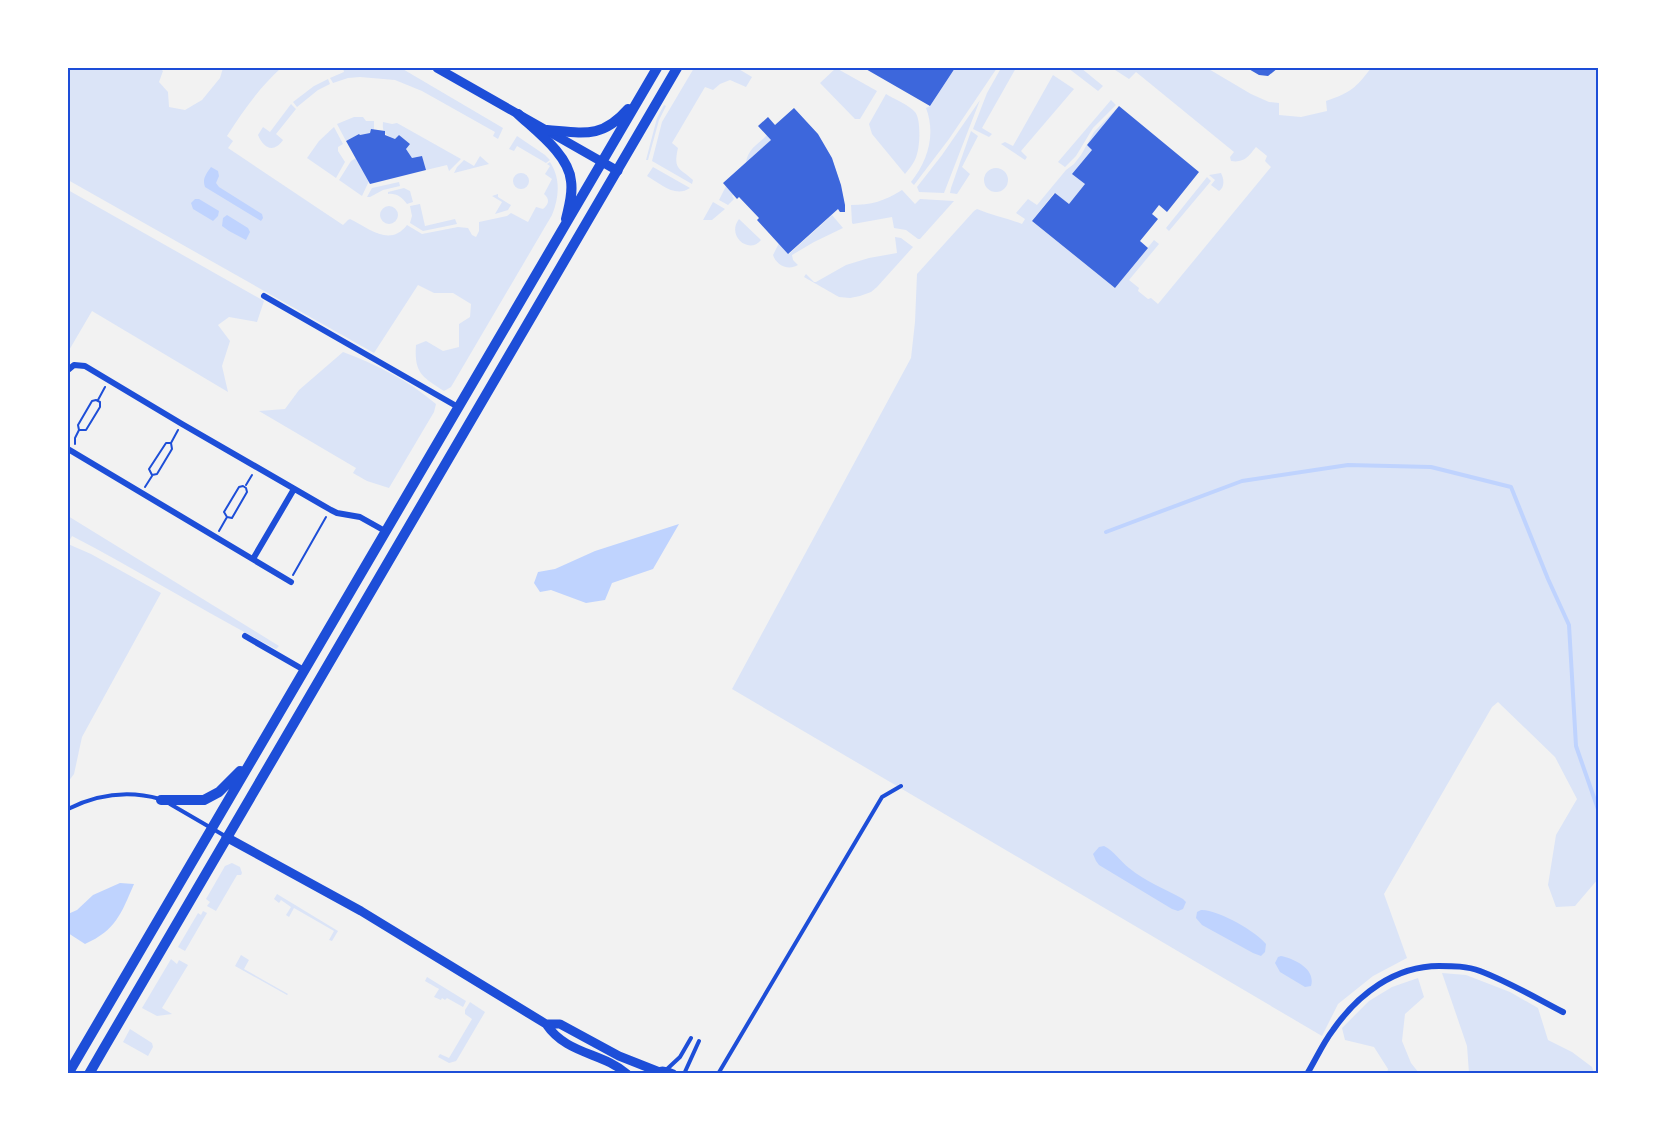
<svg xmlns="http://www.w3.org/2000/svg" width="1666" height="1141" font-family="'Exo 2',sans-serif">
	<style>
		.green { fill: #dbe4f7 }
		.water { fill: #bfd3fe }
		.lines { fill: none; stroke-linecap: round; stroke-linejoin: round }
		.stream { stroke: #bfd3fe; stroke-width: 4 }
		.building { fill: #3d67dc }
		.path { stroke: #1d4ed8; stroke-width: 2 }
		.service { stroke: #1d4ed8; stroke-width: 4 }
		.minor { stroke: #1d4ed8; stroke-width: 6 }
		.tertiary { stroke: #1d4ed8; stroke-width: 9 }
		.secondary { stroke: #1d4ed8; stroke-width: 10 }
		.neatline { fill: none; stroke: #1d4ed8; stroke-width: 2 }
	</style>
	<rect width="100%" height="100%" fill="#f2f2f2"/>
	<path class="green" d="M68,68H160L163,71L159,82L168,92L169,107L185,110L202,100L220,78L223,68H281C259,88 243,111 227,136L233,141L228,148L343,225L348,220L350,219C370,229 390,247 407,225L422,234L458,227L468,228L472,235L476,237L479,231V222L507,216L511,213L528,222L536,207L543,209C549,204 550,199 544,194L552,179L545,174L550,166L547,164L550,162C561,179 559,197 552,215L451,387L444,391C422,377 414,373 416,345L426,341L443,351L459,347V324L470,317L471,304L453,293H434L418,285L374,353L68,180Z
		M343,68H401L503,128L498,139L493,136L495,132L422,91L395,80L360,77L348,78L333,83L330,78L344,72Z
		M694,68H737L752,77L746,87L730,80L720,84L713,90L705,87L672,143L678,148C673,170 679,167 693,180L692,184L652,161L662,122Z
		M836,68L877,91L860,119H855L820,83Z
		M955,68H997L949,139L914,185L911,182C928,161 936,134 926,108L930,106Z
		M1001,68H1016L982,128L992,134L989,137L973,129L987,93Z
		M1068,68H1081L1103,86L1098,91Z
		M1112,68H1207L1251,94L1269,102L1279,103V115L1301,117L1327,111L1326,101C1350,93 1356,88 1371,68H1598V879L1575,906L1556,907L1548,885L1556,835L1577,799L1555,757L1498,702L1492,707L1384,894L1407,958L1373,976L1338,1004L1322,1036L732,689L911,358L915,322L917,274L974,211L977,209C991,215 1007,218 1022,224L1025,219L1016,213L1028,199L1037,205L1066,170L1074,164L1081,155L1094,132L1119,106L1087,145L1092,150L1073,174L1085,184L1069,204L1054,193L1032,221L1115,288L1154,240L1159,244L1129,280L1139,288L1138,291L1148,299L1151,298L1158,304L1271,167L1265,161L1267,156L1256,147C1248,157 1244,163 1231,161L1230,157L1234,152L1136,72L1129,79Z
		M1053,75L1074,89L1021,151L1027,157L1025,160L1001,144L1005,142L1013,146Z
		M328,79L330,84L318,90L297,107L293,102L314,86Z
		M886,94C894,99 909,105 915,112C921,119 920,145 917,154C915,162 910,168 905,174L872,134L869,124Z
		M980,100L944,193L919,192L917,187L942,155Z
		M1111,100L1116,105L1093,128L1076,156L1065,167L1058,162Z
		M291,104L296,109L276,134L283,140C274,153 264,149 258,135L263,127L270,132Z
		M664,105L666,106L659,120L648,160H646L657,118Z
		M354,117H363L366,121H374V130H371L370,133L360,135L359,134L346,141L337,124Z
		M383,122L392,124L397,123L461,159L449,171L447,165L426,170L422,156L412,158L406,149L409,144L399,135L395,139C385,135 382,133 383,122Z
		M334,127L343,144L338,147V151L345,162L336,178L307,158L319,141Z
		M971,131L978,136L962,167L970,174L957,194L950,193L951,188Z
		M767,135L771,140L746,163C748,148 758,145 767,135Z
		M517,136L545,155L550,160L546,163L517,146L514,151L509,149Z
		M480,156L489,164L454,173L457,167L464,160L474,166Z
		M356,158L369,181L362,196L339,180L351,161Z
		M653,167L690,188C675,198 661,184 647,176Z
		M984 180a12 12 0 1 1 24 0a12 12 0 1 1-24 0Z
		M1221,173C1224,179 1225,187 1219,191L1211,185L1215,180L1209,175Z
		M513 181a8 8 0 1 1 16 0a8 8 0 1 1-16 0Z
		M1207,177L1211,181L1169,231L1166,228Z
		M399,182L400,186L383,190L370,197H367L372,188Z
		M726,186L734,194L732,196L734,199L728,205L719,200Z
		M404,188L410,191L413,202L407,204C402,197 396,193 388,194V192Z
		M68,190L264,301L257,322L229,317L218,325L230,341L222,366L228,392L92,311L68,352Z
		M902,190L915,204L920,199L954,201L920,239H918L906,230L894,228L892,217L853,224L852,223L851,205C871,205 885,201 902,190Z
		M498,194V197L511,205L508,210L495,214L502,202L492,196Z
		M713,202L725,209L712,220H703Z
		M420,204L425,226L455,219L457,224L423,231L410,223L412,216L410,206Z
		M380 215a9 9 0 1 1 18 0a9 9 0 1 1-18 0Z
		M832,215L843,228L814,242L792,255L793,260L798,265C788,271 776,265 773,255L779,243L789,254Z
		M739,219L761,240C749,255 726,236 739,219Z
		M895,237L901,238L913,247L877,287L871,292L860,296L850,298L839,297L804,277L806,274L814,282H816L846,265L869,258L897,253Z
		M343,352C376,364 409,381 436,404L434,412L389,488L367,481L353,473L356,468L259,411L285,409L299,390Z
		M68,516L279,646L276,649C207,613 141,572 72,536L68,543Z
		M68,544L91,554L161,593L82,737L74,774L68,782Z
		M232,863L240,867L242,873L241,875H237L216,911L207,906L210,902L206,899L225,866Z
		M277,894L338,931L332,941L329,940L334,931L294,908L289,917L286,915L291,907L281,900L279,903L274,899Z
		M203,911L207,913L185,951L178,947L198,913L201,915Z
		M241,955L249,960L244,969L288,994L287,995L235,966Z
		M171,959L177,964L179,960L188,965L162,1008L172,1014L157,1016L142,1008Z
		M1442,973L1466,975L1510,992L1538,1008L1548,1040L1572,1052L1592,1067L1594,1073H1469L1467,1046Z
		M427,977L466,1001L463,1007L447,998L445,1000L442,998L441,1000L434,997L439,989L425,981Z
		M1418,978L1424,997L1405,1014L1402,1041L1411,1063L1419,1073H1387L1388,1069L1374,1047L1345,1040L1342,1028L1369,1001L1392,987Z
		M470,1002L485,1012L458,1058L456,1061L449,1063L438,1057L440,1054L449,1058L472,1019L465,1014V1010Z
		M130,1029L152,1043L153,1047L148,1056L123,1042Z"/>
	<path class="water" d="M211,167L218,171L219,176L216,183L219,187L262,214L263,218L261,221L205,187C202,179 206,174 211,167Z
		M195,199H199L219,211L218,216L213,221L193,209L191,203Z
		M227,215L248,228L250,232L246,240L229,231L222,226L223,218Z
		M679,524L653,569L612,583L605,600L586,603L551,590L540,592L534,583L538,572L555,569L595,551Z
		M1104,846C1114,851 1120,861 1129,868C1145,881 1165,889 1183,899L1186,902L1183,909L1178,911L1172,909L1099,865L1096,861L1093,854L1099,847Z
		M120,883L134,884C121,914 116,930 85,944L68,933V914L77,910L93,895Z
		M1201,910C1217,909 1257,932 1266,944L1265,952L1261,956L1253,953L1202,925L1196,918L1197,912Z
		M1281,956C1295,959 1316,969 1311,986L1305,987L1280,972L1275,963L1278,957Z"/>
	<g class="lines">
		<path class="stream" d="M1106,532L1242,481L1348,465L1431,467L1511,487L1548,579L1569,625L1576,746L1598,809"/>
	</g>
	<path class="building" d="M864,68H955L930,106Z
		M1247,68H1278L1268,76L1259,75Z
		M1119,106L1199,172L1167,212L1159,205L1152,214L1158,219L1140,241L1148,248L1115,288L1032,221L1055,193L1069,204L1085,184L1072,174L1092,150L1087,145Z
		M794,108L818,134L832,158L841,185L845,205V212H840L838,209L788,254L757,220L759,218L739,197L737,199L723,183L771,140L758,126L768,117L775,125Z
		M371,129L385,131V135L395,139L399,135L410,144L406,149L412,158L422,156L426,170L370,184L346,141L359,134L360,135L370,133Z"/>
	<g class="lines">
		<path class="path" d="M96,400L100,402V407L86,430H79L78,425L92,401Z
			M98,400L105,387
			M166,443H171L172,449L157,474L152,475L149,469Z
			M171,443L178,430
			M75,444V438L79,430
			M246,485L252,475
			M243,486L246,488L247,492L232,518L227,517L224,512L239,487Z
			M145,487L152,476
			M219,531L227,517
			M293,575L326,517"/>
		<path class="service" d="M170,804L225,836
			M68,809C98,794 128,790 160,799
			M666,1070L680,1057L691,1038
			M684,1074L699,1041
			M718,1074L882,797L901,786"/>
		<path class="minor" d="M264,296L458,407
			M68,370L74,365L85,366L182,424L331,510L337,513L360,517L385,531
			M68,449L291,582
			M253,559L294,489
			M245,636L304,670
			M1307,1074C1316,1059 1323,1043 1333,1030C1358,994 1395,966 1439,966C1453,966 1467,966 1480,971C1509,982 1536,998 1563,1012"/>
		<path class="tertiary" d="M437,68L618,171
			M226,837L361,911L546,1024C567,1055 602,1052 627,1074
			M546,1024H560L619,1056L657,1071
			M652,1074C659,1070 666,1070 673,1074"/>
		<path class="secondary" d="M518,114C536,131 569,155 571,181C573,194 569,206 566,219
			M547,130C583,133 602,139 628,109
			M161,800H204L219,792L240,771
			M68,1074L657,68
			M89,1074C283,737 484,404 677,68"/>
	</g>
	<rect width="1666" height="1141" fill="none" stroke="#ffffff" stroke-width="138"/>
	<rect x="69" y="69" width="1528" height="1003" class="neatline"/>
</svg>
